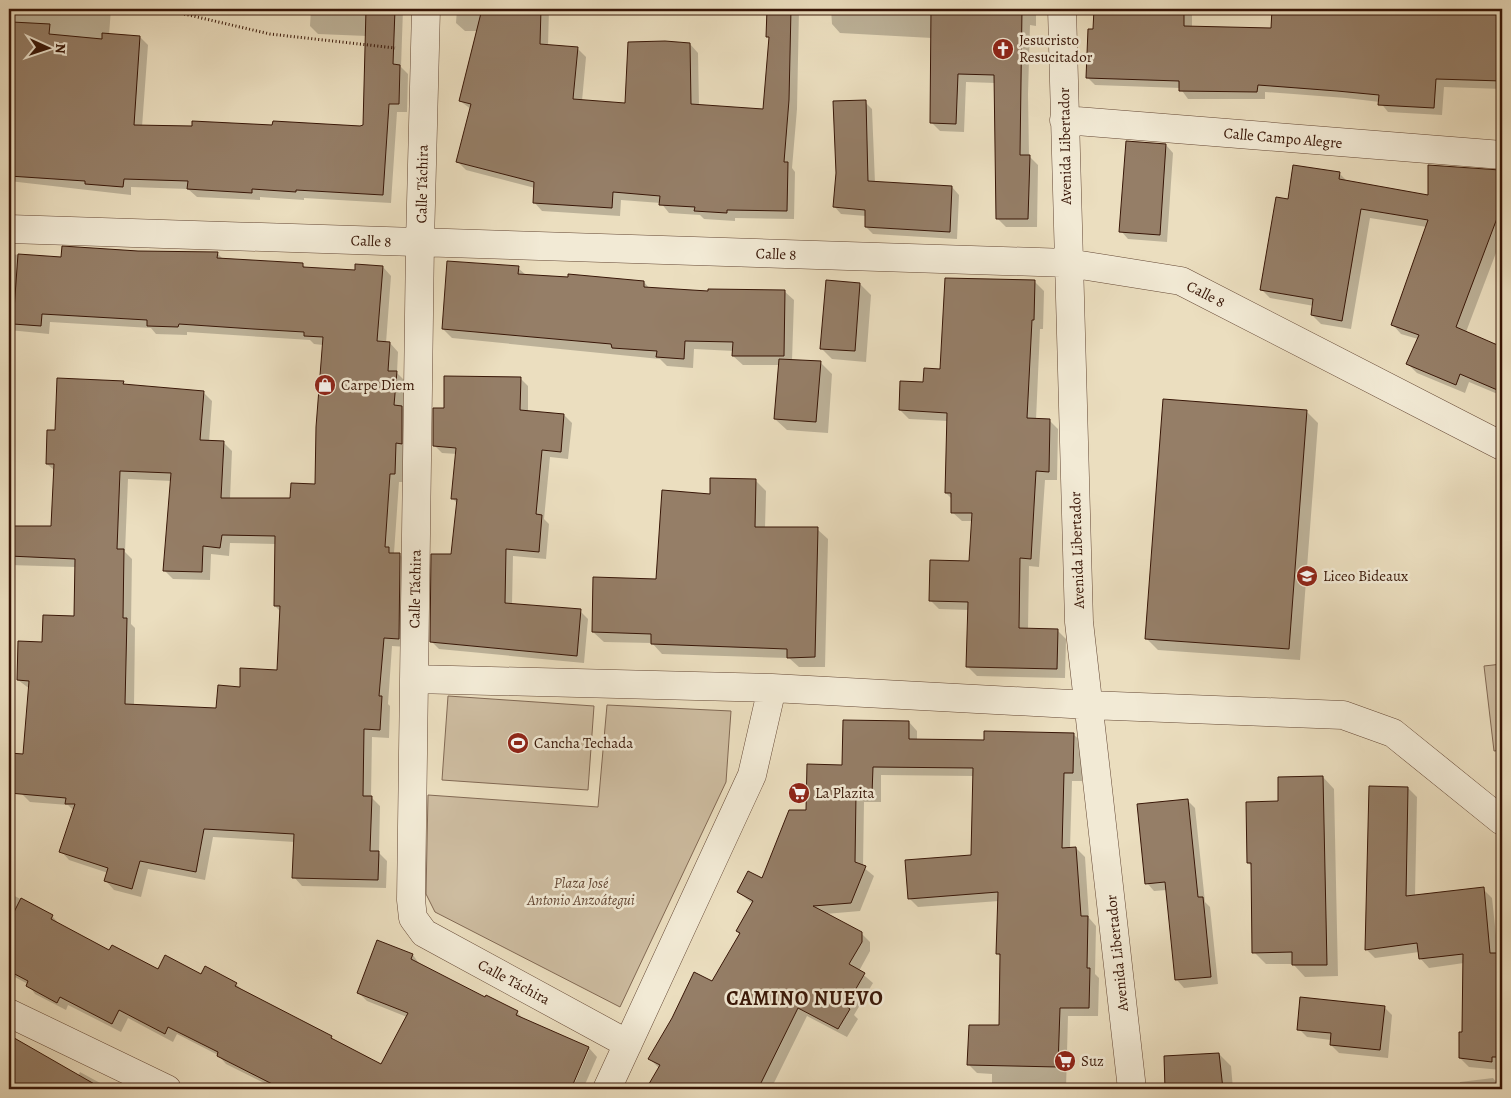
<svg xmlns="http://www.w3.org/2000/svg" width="1511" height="1098" font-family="Alegreya,serif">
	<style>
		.green { fill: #cdbca0; stroke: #826954 }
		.shadow { fill: #0003; fill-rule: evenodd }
		.building { fill: #957e67; stroke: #381607; fill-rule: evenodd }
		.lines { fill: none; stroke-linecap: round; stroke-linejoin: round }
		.street-casing { stroke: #654835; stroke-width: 29 }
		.path { stroke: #381607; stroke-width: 3; stroke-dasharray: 1 2.5; stroke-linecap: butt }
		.street { stroke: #f2ead5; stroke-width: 28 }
		.labels { text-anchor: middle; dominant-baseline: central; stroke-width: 5; stroke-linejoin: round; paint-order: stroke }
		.poi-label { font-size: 15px; fill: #381607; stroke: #f2ead5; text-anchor: start }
		.street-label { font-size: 15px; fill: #381607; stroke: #f2ead5 }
		.park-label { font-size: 15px; font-style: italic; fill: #654835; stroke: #f2ead5 }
		.district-label { font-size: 20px; font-weight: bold; letter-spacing: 1px; fill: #381607; stroke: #f2ead5 }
	</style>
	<rect width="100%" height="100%" fill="#ebdebf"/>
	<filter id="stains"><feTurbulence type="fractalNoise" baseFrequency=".004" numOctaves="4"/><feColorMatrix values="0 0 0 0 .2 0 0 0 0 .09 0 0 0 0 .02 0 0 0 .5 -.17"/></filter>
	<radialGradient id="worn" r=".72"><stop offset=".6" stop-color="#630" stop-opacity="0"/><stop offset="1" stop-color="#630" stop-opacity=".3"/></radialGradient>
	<path class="green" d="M1502,664V750L1494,751L1484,666Z
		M448,696L594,706L588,790L442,780Z
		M607,705L731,711L726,782L620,1007L435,912L426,894L428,795L598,807Z"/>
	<path class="shadow" d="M9,9H111L109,35L140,37L148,45L142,127H274V123L364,126L367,36L318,34L310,26L311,9H403L401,67L408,74L407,112H397L391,203L304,198V200L260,197V200L197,197L188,189L131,187V195L9,181Z
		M232,9H266V11Z
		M457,9H549L548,46L578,49L586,57L582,101L626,104L690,44L698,53L699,106L764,110L770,39L768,36L769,9H799L797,109L792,168L795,172L794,219L735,218V221L704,219L700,215L669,213L661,203L621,200L620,216L542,211L534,202L535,188L466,170L458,162L471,109L460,101L477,31H465L456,23Z
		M831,9H1036V26L1030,25L1028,94L1029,156L1038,165L1037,227H1006L997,218L995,83L966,82L964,132L940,131L932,123V38L840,33L832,24Z
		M1095,9H1192V27L1272,29L1274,9H1502V89L1444,87L1442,115L1388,112L1380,102L1346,98L1265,92V99H1188L1180,88L1095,85L1087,77L1094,31Z
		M865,102L872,109L875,183L952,187L959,195L957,239L873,234L866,227V216L841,214L834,206Z
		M1166,145L1173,153L1167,242L1128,239L1121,231Z
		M1430,166L1502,172V237L1466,332L1502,348V409L1498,405L1500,395L1469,382L1465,393L1417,373L1408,364L1418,339L1401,334L1393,325L1427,227L1370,218L1351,329L1321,324L1312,315L1314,306L1270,298L1261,289L1289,201L1339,173L1348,182L1429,196Z
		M137,252L217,253L224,260L302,264L306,268L356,272L383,267L391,276L386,343H390L398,352L397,373L405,381L403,408L410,415L403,482H399L394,553L400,555L408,563L407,647L392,646L388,704L390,706L389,738L372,737L371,797L380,806L379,853L387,861L386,888L302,886L294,877L295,842L213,837L205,880L148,869L141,897L114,890L106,881L108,873L69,860L61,851L74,811L68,805L30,802L21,793L30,689L18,680L43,644L75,618L76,567L9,565V527L52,528L55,471L47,464L56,432L123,383L126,385L203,392L212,401L209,442H223L232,451L230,499L291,500L317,486L323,345L314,344L310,340L263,337L187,332V335L156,334L151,328L50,322L49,334L9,330V254L63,259ZM128,479L172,481L164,570L173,579L210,580L211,554L229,556L230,543L276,544L275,606L281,612L278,671L241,688L217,709L134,706L135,628L131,624L132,559L125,552Z
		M518,268L526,275L644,282L650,289L710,293L784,291L794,300L792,361L820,362L832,374L828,433L787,430L775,419L780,365H743L733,356L734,351L694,349L693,368L667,366L660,359L452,338L443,329Z
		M1034,281L1044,291L1043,329H1040L1036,420H1049L1058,429L1057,480H1045L1039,567L1029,566L1028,629L1057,630L1066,639L1065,678L977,676L967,666L969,610L939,609L930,600L970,563L973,521H962L952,512V499L946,493L948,421L909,419L900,410L925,384Z
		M860,284L871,295L866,362L832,359L821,348Z
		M520,378L528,386V412L564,415L572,423L568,459L550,457L544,519L549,524L546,559L513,556L512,605L580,611L588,619L584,663L439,649L431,641L452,555L458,504L452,498L457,454L442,453L434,445L445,410Z
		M1306,411L1318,423L1300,660L1158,650L1146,638Z
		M756,481L766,491L765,528L817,529L828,539L825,667H799L789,658L662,654L652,643L604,642L593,632L657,581L711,495Z
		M909,722L917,731V740L985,741L1074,735L1083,743L1082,781H1072L1070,848H1076L1085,857L1089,918L1096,926L1095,974L1099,978L1098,1016H1068L1066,1089H992V1074L977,1073L969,1065L1000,1027L1001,957L998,954L999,901L918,907L909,898L972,856L974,776L881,775V802H864L863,867L874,876L860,911L825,914L861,933L870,942V951L859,971L873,983L854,1015L858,1019L847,1037L807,1016L771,1089H647L659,1068L650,1059L713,982L740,934L737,931L753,904L738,892L763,880L807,812L843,766Z
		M1323,777L1334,789L1338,976L1305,977L1293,964H1266L1254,952L1253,867L1248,863L1280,802Z
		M1408,788L1417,797L1415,896L1483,889L1492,898L1498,954H1502L1501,1070L1469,1067L1460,1058L1464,1033V963L1429,968L1420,958L1419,952L1375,958L1366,949Z
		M1187,800L1195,808L1205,902L1210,907L1218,984L1184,988L1177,980L1167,890L1154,891L1147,883Z
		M9,893L52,916L60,925L110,952L158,970L201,975L236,984L243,991L382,1066L407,1017L367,1001L358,992L378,941L413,955L420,965L486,999L487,997L517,1012L525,1021L589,1048L597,1057L583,1089H572L589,1050H587L570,1089H276L226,1064L218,1055L177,1034L173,1042L128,1018L121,1032L68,1005L66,1010L35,994L28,984L9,974Z
		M1384,1007L1392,1015L1388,1058L1339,1053L1331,1045V1040L1307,1037L1299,1029Z
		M9,1036L78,1076L80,1072L111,1089H9Z
		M1219,1054L1231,1066L1233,1089H1167L1165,1057Z
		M1493,1078L1502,1089H1460V1082Z
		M1398,1087L1399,1089H1377Z"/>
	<path class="building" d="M366,9H395L393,64L400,65L399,104H389L383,195L296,190V192L252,189V193L187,189L188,181L124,179L123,187L85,184V181L9,176V65L12,22L50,24L49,34L102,39V33L140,36L134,125L192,126V121L272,125L273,121L360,126L363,125Z
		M482,9H541L540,44L578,47L573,99L625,103L628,42L665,41L690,43L691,104L763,109L769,37H766L767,9H791L789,100L784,162H788L787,211L727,210V213L694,211L695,207L659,205L660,196L613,192L612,208L533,203L534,182L456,162L471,104L459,101Z
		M931,9H1022L1020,155H1030L1028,219H996L994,75L958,74L956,124L930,123Z
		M1094,9H1184V26L1271,28L1272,9H1502V81L1436,79L1434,108L1378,105L1379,95L1337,91L1258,85L1257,92L1179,91V81L1086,78L1088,29H1093Z
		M866,100L868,181L952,186L950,232L865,227V210L833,207L836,173L833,101Z
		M1126,141L1166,144L1160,235L1119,232Z
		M1293,165L1340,172L1339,179L1428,195V165L1500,170L1499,213L1456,327L1502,347V392L1460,374L1456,385L1406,364L1419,335L1391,325L1428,220L1361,209L1342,321L1311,315L1313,299L1260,290L1276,197L1288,199Z
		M62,246L138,251L218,252L217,258L303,263V267L355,270V264L383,266L377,341L390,342L388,371H397L394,405L402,406V444L396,443L395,474H390L385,547H389V553H400L399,639L384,638L379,696H382L380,730L364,729L363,796H372L370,851H379L378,880L292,878L294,834L204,829L196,872L140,861L132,889L104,881L108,868L59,852L75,804H65L66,798L9,793V753L23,754L29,681L17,680L18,641L42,642L43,615L74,616L75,559L9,556V526H51L54,464H46L47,430H55L57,378L124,381L123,384L204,391L200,440L224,441L221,498H290L291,483L315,484L316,427L323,337L304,336V332L253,329L179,324L178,327L147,326V320L42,314L41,326L13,324L18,254L61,257ZM120,471L171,473L163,571L202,572L203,546L220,548L222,535L275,536L274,606H280L277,670L240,668V687L218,685L216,708L125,704L127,618H123L124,549H117Z
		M447,261L519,266L518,274L568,277V274L644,281V287L708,291V289L785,290L784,356H732L733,342L685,341L684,359L656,357L657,351L612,348L611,344L442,329Z
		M945,278L1035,280L1034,320H1032L1027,418L1050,419L1049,472L1036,471L1031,559L1020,558L1019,628L1058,629L1057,669L966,667L968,602L929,601L930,560L969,561L972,513H951V493H945L947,413L899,410L900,381L923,382L924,368L940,369Z
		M826,280L860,283L855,351L820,349Z
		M779,359L821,361L816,422L774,419Z
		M444,376L521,377L520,410L564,414L561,452L542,450L536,514L542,515L539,552L506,549L505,603L581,609L577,656L430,642L431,554H451L457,499H451L456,448L433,446V408H444Z
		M1163,399L1307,410L1289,649L1145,639Z
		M710,478L756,479L755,527H818L815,657L787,658V649L651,644V634L592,632L593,577L656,579L662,490L710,494Z
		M843,720L909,721V739L984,740V731L1074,733L1073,773H1064L1062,848L1076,847L1081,916H1088L1087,968H1090L1089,1008H1060L1058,1067L967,1065L969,1025H999L1000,954H996L998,892L908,899L905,860L971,855L973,768L873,767L872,794H856L855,862L866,866L851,903L813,906L862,932V942L849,964L865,973L846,1006L850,1009L838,1029L798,1008L758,1089H646L660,1065L648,1059L672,1018L694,972L712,981L740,933L736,931L753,901L737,892L748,871L762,878L789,810H806L807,764L842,765Z
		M1323,776L1327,965H1292V952L1252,953L1251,863H1247L1246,802L1278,801V777Z
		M1369,786L1408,787L1406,896L1484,887L1490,953H1502V1057H1492V1062L1459,1058V1032H1462L1463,954L1419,959L1417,943L1365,950Z
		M1188,799L1198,897H1203L1211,977L1175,980L1165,882L1145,884L1137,804Z
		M21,898L53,915L51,919L109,950L112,945L158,969L165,955L201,974L205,966L237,983L235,986L332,1036L331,1038L381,1064L408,1013L357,993L377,940L413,954L411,959L485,997L486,995L518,1011L516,1015L589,1047L571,1089H282L217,1056L218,1052L168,1027L165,1034L119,1010L112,1024L60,997L57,1003L26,986L28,981L9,971V922Z
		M1300,997L1385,1006L1380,1050L1330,1045L1331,1033L1297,1030Z
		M9,1035L103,1089H9Z
		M1219,1053L1223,1089H1165L1164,1056Z"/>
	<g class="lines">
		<g class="street-casing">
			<path id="street" d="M426,9L420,242L411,900L413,918L424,933L628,1044
				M1062,9L1079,622L1132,1089
				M1064,120L1502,155
				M9,229L1068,263L1181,281L1502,446
				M414,679L772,688L1089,705L1343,715L1393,733L1502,821
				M9,1013L167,1089
				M607,1089L752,775L772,688"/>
		</g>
		<path class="path" d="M104,9L180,13L270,34L395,48"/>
		<use href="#street" class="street"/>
	</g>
	<defs>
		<g id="church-disc" transform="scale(1.125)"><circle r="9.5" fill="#8f2418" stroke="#f2ead5"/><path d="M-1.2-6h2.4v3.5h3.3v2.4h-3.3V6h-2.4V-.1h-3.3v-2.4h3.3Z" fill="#fff"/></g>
		<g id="shop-disc" transform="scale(1.125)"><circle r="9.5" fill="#8f2418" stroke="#f2ead5"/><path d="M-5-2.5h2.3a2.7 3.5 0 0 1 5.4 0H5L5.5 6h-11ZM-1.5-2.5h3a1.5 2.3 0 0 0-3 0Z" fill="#fff"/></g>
		<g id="school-disc" transform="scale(1.125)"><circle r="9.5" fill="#8f2418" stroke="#f2ead5"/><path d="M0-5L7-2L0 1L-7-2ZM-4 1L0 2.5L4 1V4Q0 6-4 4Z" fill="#fff"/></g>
		<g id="stadium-disc" transform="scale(1.125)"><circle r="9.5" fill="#8f2418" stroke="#f2ead5"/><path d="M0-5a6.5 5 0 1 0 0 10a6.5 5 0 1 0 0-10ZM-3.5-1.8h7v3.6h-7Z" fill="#fff"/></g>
		<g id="supermarket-disc" transform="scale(1.125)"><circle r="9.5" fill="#8f2418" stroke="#f2ead5"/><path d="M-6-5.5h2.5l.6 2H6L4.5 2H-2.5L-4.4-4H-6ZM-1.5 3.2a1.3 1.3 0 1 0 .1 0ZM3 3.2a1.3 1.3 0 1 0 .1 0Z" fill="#fff"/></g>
	</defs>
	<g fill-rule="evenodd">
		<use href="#church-disc" x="1003" y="49"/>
		<use href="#shop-disc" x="325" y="385"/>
		<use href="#school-disc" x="1307" y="576"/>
		<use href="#stadium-disc" x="518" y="743"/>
		<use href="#supermarket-disc" x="799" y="793"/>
		<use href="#supermarket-disc" x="1065" y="1061"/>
	</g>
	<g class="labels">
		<g class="poi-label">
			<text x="1019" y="40">Jesucristo<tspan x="1019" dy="17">Resucitador</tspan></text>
			<text x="341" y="385">Carpe Diem</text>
			<text x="1323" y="576">Liceo Bideaux</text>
			<text x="534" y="743">Cancha Techada</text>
			<text x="815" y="793">La Plazita</text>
			<text x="1081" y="1061">Suz</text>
		</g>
		<g class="street-label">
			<text transform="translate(1283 138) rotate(5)">Calle Campo Alegre</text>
			<text transform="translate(1065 146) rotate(-91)">Avenida Libertador</text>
			<text transform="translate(422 184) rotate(-89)">Calle Táchira</text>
			<text transform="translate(371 241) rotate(2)">Calle 8</text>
			<text transform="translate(776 254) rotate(2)">Calle 8</text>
			<text transform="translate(1206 294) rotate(27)">Calle 8</text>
			<text transform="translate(1077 550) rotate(-92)">Avenida Libertador</text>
			<text transform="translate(415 589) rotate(-89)">Calle Táchira</text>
			<text transform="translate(1117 953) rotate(-96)">Avenida Libertador</text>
			<text transform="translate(514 982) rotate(28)">Calle Táchira</text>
		</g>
		<g class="park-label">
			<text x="581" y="883">Plaza José<tspan x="581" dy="17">Antonio Anzoátegui</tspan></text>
		</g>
		<g class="district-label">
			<text x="805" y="998">CAMINO NUEVO</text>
		</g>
	</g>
	<rect width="1511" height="1098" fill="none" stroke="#ebdebf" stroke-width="30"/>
	<rect x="10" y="10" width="1491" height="1078" fill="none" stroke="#381607" stroke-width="2.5"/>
	<rect x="15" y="15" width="1481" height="1068" fill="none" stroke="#381607"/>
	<g transform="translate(48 48) rotate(93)" stroke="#f2ead5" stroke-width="4" paint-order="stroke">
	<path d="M0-4L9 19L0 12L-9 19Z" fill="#381607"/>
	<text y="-8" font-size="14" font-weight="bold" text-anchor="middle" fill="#381607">N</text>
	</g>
	<rect width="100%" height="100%" filter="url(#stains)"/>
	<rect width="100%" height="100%" fill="url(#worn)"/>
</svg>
